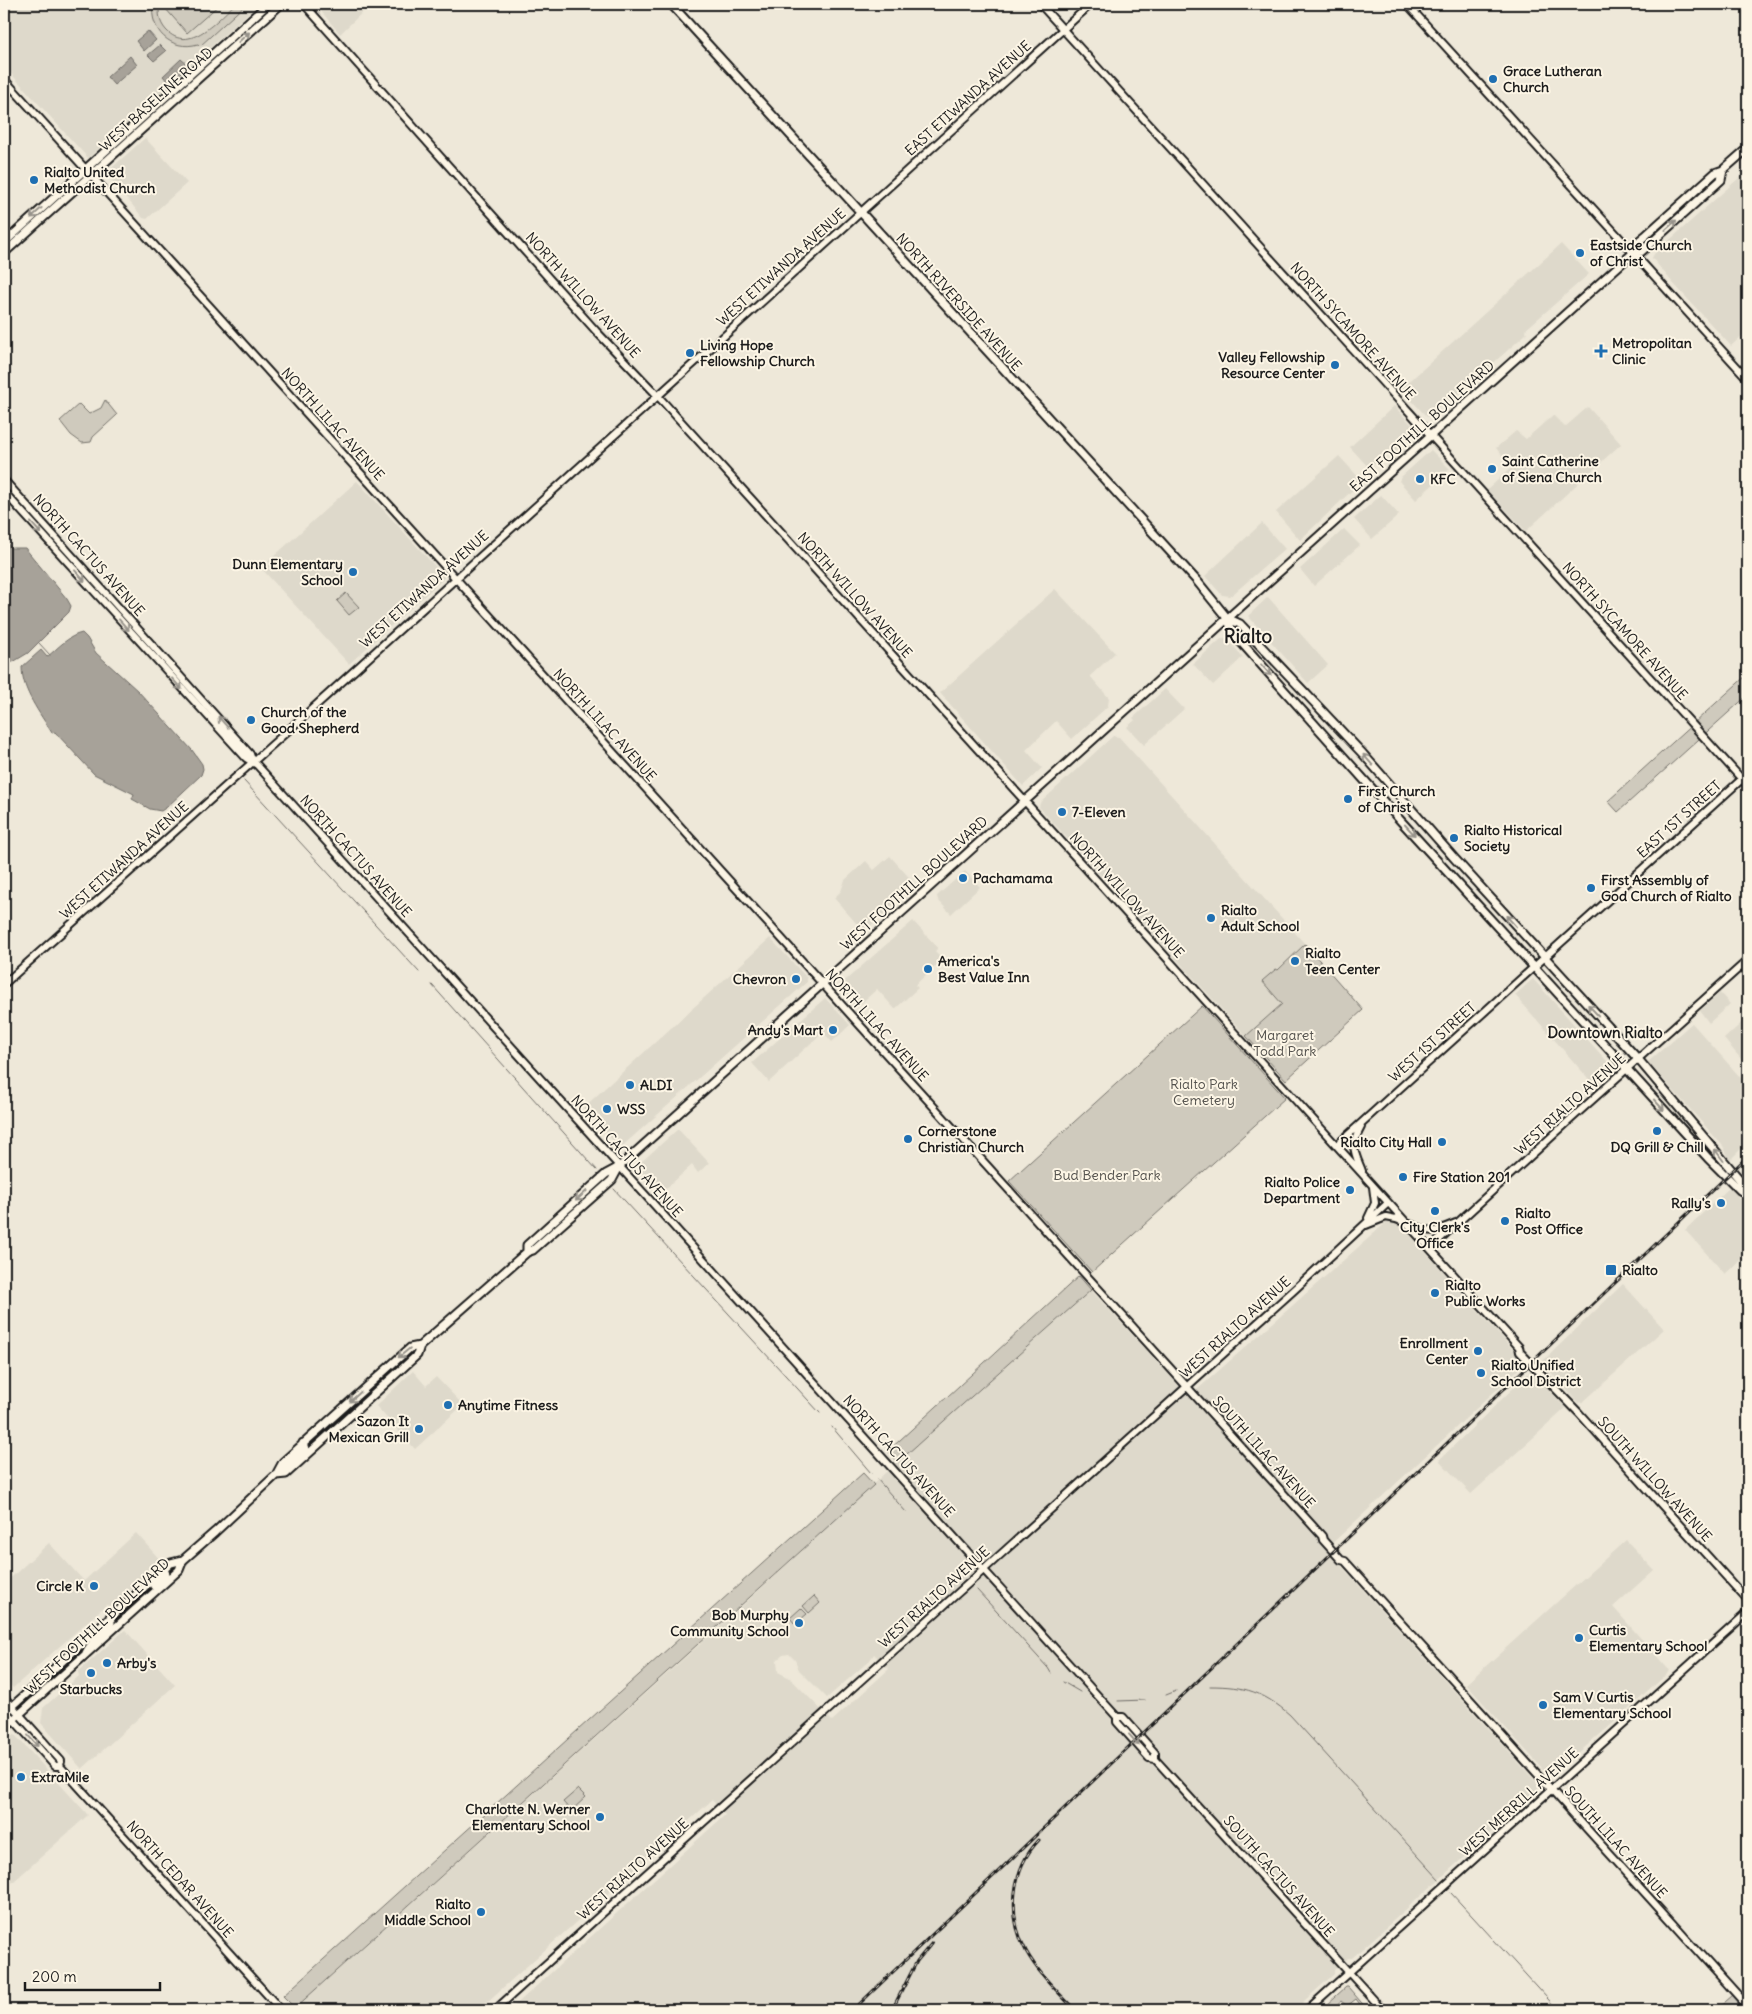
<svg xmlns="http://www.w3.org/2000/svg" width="1752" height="2014" font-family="Delius,sans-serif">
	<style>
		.built { fill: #ded9cb; fill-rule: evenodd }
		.green { fill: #cfcabd; stroke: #76736c }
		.water { fill: #a7a299; stroke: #6f6c67 }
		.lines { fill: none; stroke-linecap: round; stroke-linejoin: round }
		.stream { stroke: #6f6c67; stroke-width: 1 }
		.secondary-casing { stroke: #1c1c1c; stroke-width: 10 }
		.primary-casing { stroke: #1c1c1c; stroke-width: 11 }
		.secondary { stroke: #fcf5e5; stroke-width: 6 }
		.primary { stroke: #fcf5e5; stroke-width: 7 }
		.rail-casing { stroke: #1c1c1c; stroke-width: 3 }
		.rail { stroke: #fcf5e5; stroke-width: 1; stroke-dasharray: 4; stroke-linecap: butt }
		.oneway { stroke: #97938b }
		.poi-dot { fill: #1f6fb2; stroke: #fcf5e5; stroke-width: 2 }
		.labels { text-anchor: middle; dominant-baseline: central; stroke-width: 4; stroke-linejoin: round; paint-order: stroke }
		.poi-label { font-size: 14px; font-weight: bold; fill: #1c1c1c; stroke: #fcf5e5; text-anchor: start }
		.street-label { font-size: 14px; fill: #1c1c1c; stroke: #fcf5e5 }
		.park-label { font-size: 14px; fill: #52504c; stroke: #fcf5e5 }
		.neighbourhood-label { font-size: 15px; font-weight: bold; fill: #1c1c1c; stroke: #fcf5e5 }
		.district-label { font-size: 19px; font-weight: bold; fill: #1c1c1c; stroke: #fcf5e5 }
	</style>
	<rect width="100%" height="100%" fill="#eee8d9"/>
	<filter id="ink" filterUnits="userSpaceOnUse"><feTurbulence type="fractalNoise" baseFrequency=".02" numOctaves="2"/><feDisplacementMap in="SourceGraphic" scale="10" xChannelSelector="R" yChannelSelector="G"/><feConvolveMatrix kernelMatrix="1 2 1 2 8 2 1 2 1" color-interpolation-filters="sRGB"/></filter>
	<g filter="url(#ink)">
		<path class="built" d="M4,4H258L88,158L4,66Z
			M315,4H371L340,34Z
			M145,138L187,183L147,219L143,218L106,173Z
			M1748,170V330L1731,346L1673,283L1652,258L1654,254Z
			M1561,244L1589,274L1525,330L1527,333L1445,406L1442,403L1427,417L1401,389Z
			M1394,406L1414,427V434L1395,452L1391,449L1369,468L1350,447Z
			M1588,407L1621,444L1526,531L1487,490L1512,467L1496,448L1516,431L1526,439L1553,415L1565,427Z
			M1431,450L1450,469L1416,500L1399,481L1401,477Z
			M1339,456L1362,481L1300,540L1276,512Z
			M357,481L444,576V578L349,664L261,568Z
			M1381,495L1399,515L1372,539L1354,519Z
			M1262,523L1285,549L1233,594L1230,596L1222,595L1205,576Z
			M1344,529L1360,545L1314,586L1300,569Z
			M1055,589L1115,653L1090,676L1109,698L1108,706L1072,739L1056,721L1026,750L1042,768L1023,786L940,693Z
			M1268,597L1328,665L1308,683L1248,616Z
			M1221,639H1227L1243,657L1213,685L1193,664Z
			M1165,689L1184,709L1144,745L1127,727L1135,720L1133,718Z
			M1113,736L1119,737L1305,944L1277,970L1262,981L1282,1004L1246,1036L1039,807L1040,803Z
			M890,856L915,884L864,932L834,898L841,891L845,880L866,861L874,870Z
			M965,871L980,887L951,914L938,900L937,896Z
			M913,921L938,948L935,951L943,959L915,985L918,988L895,1009L877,989L856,1008L842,992L839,986Z
			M770,938L807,978V982L620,1148L583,1108Z
			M1533,979L1614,1069L1595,1086L1515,995Z
			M1720,993L1730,1004L1709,1023L1700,1011Z
			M825,998L850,1025L832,1042L823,1032L769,1082L752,1063Z
			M1748,1017V1067L1724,1039Z
			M1692,1023L1748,1086V1142L1730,1160L1723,1146L1648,1062Z
			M678,1129L709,1163L698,1173L692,1165L660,1194L638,1169L639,1164Z
			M1730,1187L1748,1209V1253L1725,1274L1685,1230Z
			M1389,1220L1400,1224L1525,1363L1326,1549L1537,1783L1538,1787L1537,1791L1352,1958H1348L1334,1970V1974L1294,2010H510L725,1815L712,1800L478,2010H296L295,2008L739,1609L900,1459L1091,1290L1189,1397ZM789,1654L795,1660L799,1670L827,1698L870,1660L874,1654L889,1669L832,1721L790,1678L778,1672L777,1660L783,1655Z
			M1623,1284L1664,1329L1583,1402L1578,1403L1542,1362Z
			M413,1371L426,1386L436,1377L463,1405L415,1449L376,1406Z
			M1531,1371L1566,1408L1471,1494L1439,1460Z
			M136,1533L162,1562L115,1604L112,1606L106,1605L13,1688L4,1677V1584L49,1543L84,1581Z
			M1626,1540L1654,1570L1613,1607L1669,1670L1667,1674L1611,1725L1550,1777L1466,1684Z
			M125,1630L175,1685L82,1769L41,1723L43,1708L79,1676L78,1672Z
			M14,1734L88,1815L4,1890V1743Z"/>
		<path class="green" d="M153,4H160C158,13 159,22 166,30C189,55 218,19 235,4H246L200,46L198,44C171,52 149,30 153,4Z
			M169,4H220L187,33L165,8Z
			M105,400L117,415L93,437L91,442L82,443L71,435L60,421L79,404L89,414L101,408Z
			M346,593L359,607L349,615L337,601Z
			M1748,674V695L1618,812L1608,801Z
			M1305,944L1363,1010L1286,1080L1246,1036L1282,1004L1262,981L1276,969L1278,970Z
			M1202,1006L1285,1098L1092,1272L1009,1181Z
			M1079,1276L1091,1290L898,1462L888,1451Z
			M863,1473L874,1485L295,2008L283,1996Z
			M814,1596L820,1603L809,1613L803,1606Z
			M801,1608L807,1614L795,1624L790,1618Z
			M578,1789L586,1797L571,1811L563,1802Z
			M1346,1987H1348L1367,2009L1360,2010L1362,2007L1356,1999L1347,2006L1350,2010L1342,2009L1346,2005L1341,2001L1332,2008L1330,2005L1328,2007L1326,2005Z
			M1732,1995L1745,2010H1715Z"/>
		<path class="water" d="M148,31L156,40L144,51L136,41Z
			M160,45L166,51L154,61L148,55Z
			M130,56L137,65L114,85L107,77Z
			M181,59L189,66L169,83L163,76Z
			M4,536L10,548H25L67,599L71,606L69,612L28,653L13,662L4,661Z
			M82,633L87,638L96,653L138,691L192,750L202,764L203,769L201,775L167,807L161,811L150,809L132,799L134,794L94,774L55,732L52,733C40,713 22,691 22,667L41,650L47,657C58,648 68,636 82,633Z"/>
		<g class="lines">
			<path class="stream" d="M39,643L50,655
				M244,781L419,972
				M432,985L597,1170
				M614,1189L820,1413
				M832,1427L871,1473
				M877,1479L906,1512
				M977,1590L1048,1668L1051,1673
				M1063,1682L1080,1692
				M1210,1686C1245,1686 1264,1692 1290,1715L1439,1879
				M1166,1695L1176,1691
				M1118,1701L1145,1700
				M1451,1893L1558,2010"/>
			<g class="secondary-casing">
				<path id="secondary" d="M304,4L596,331L657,395L1519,1347L1520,1352L1579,1413L1748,1601
					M1040,4L1748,786
					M1407,4L1748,379
					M4,79L1322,1536L1323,1540L1341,1560L1345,1561L1381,1601L1748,2007
					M4,480L250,754L252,760
					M4,492L246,758L257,765L1058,1652L1117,1717H1123L1155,1753V1759L1383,2010
					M4,984L282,736L1091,4
					M1361,1127C1350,1147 1354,1151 1362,1171
					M1337,1145L1742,779
					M1368,1218L1375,1203L1373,1187
					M1366,1225L1386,1217L1396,1219L1425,1230L1436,1231L1456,1223
					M1430,1248L1572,1118L1748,960
					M4,1697L61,1761L60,1766L281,2010
					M4,1709L55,1766H60
					M1117,1717V1722L1149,1758L1155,1759
					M495,2010L1293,1291L1388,1203
					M1307,2010L1748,1612"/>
			</g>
			<g class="primary-casing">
				<path id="primary" d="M671,4L1197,581L1227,618L1233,633L1400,820L1708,1158L1740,1190L1748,1195
					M4,243L268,4
					M4,253L281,4
					M1633,253L1634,245L1645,236L1715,173L1723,170L1748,148
					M1227,618L1240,624L1363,754L1455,859L1638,1059L1745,1186L1747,1194
					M527,1252V1245L606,1174L619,1167L1633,253L1641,252L1721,180L1723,170
					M278,1473L305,1449L303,1443
					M276,1475L286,1474L417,1355L420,1346L527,1252L533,1250L612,1180L619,1167
					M154,1586L166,1574L164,1569
					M86,1653C92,1640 104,1634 111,1622L110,1617
					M4,1714L171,1563L183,1560L215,1532L276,1475L283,1462L410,1348L420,1346
					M4,1728L179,1570L183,1560"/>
			</g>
			<use href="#secondary" class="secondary"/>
			<use href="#primary" class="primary"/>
			<g class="rail-casing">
				<path id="rail" d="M1039,1840C1011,1869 1007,1916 1026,1951C1038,1973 1058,1992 1075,2010
					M853,2010L1748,1156
					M892,2010L917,1961L932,1943"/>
			</g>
			<use href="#rail" class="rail"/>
		</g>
		<defs><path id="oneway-shaft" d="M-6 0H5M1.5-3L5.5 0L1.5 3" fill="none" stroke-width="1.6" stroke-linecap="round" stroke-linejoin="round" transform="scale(1.25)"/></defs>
		<g class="oneway">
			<use href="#oneway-shaft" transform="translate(244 37) rotate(-42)"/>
			<use href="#oneway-shaft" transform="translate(36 213) rotate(138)"/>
			<use href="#oneway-shaft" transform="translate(1671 225) rotate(-42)"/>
			<use href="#oneway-shaft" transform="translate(36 528) rotate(48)"/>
			<use href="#oneway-shaft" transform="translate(80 576) rotate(48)"/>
			<use href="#oneway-shaft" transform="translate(124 625) rotate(48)"/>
			<use href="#oneway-shaft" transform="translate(1266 670) rotate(48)"/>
			<use href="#oneway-shaft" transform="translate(177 684) rotate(48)"/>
			<use href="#oneway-shaft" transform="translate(223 722) rotate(-131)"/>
			<use href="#oneway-shaft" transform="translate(1368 760) rotate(-131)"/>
			<use href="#oneway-shaft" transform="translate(1410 830) rotate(47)"/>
			<use href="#oneway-shaft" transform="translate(1511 921) rotate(-132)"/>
			<use href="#oneway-shaft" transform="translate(1593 1010) rotate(-133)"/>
			<use href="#oneway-shaft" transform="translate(1659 1105) rotate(47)"/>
			<use href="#oneway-shaft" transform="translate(1719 1155) rotate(-127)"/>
			<use href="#oneway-shaft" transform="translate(581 1196) rotate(138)"/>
			<use href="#oneway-shaft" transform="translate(404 1353) rotate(141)"/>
			<use href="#oneway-shaft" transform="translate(355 1397) rotate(138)"/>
			<use href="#oneway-shaft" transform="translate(1134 1740) rotate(48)"/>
			<use href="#oneway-shaft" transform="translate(33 1741) rotate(48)"/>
		</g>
	</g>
	<g class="poi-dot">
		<circle cx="1493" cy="79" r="5"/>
		<circle cx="34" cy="180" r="5"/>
		<circle cx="1580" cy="253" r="5"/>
		<path d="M1598.5 343.5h5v5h5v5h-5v5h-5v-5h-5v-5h5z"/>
		<circle cx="690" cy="353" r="5"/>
		<circle cx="1335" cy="365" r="5"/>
		<circle cx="1492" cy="469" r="5"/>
		<circle cx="1420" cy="479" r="5"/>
		<circle cx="353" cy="572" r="5"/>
		<circle cx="251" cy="720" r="5"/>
		<circle cx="1348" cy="799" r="5"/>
		<circle cx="1062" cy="812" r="5"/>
		<circle cx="1454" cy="838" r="5"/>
		<circle cx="963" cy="878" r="5"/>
		<circle cx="1591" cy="888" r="5"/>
		<circle cx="1211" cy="918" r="5"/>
		<circle cx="1295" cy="961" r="5"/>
		<circle cx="928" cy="969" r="5"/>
		<circle cx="796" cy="979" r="5"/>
		<circle cx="833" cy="1030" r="5"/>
		<circle cx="630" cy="1085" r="5"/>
		<circle cx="607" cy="1109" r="5"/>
		<circle cx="1657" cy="1131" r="5"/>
		<circle cx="908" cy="1139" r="5"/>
		<circle cx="1442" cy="1142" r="5"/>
		<circle cx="1403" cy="1177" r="5"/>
		<circle cx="1350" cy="1190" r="5"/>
		<circle cx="1721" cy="1203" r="5"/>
		<circle cx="1435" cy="1211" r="5"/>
		<circle cx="1505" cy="1221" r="5"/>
		<rect x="1605" y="1264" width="12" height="12" rx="2.5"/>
		<circle cx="1435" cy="1293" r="5"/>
		<circle cx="1478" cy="1351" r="5"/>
		<circle cx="1481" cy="1373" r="5"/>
		<circle cx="448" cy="1405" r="5"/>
		<circle cx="419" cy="1429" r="5"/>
		<circle cx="94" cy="1586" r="5"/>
		<circle cx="799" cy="1623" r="5"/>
		<circle cx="1579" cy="1638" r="5"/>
		<circle cx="107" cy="1663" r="5"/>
		<circle cx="91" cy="1673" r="5"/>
		<circle cx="1543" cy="1705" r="5"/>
		<circle cx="21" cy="1777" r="5"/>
		<circle cx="600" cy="1817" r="5"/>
		<circle cx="481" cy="1912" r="5"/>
	</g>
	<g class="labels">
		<g class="poi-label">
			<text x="1503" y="71">Grace Lutheran<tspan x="1503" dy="16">Church</tspan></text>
			<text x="44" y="172">Rialto United<tspan x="44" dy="16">Methodist Church</tspan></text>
			<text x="1590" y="245">Eastside Church<tspan x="1590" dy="16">of Christ</tspan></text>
			<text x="1612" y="343">Metropolitan<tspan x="1612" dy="16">Clinic</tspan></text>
			<text x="700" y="345">Living Hope<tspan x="700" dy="16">Fellowship Church</tspan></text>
			<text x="1325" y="357" text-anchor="end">Valley Fellowship<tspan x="1325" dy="16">Resource Center</tspan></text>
			<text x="1502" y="461">Saint Catherine<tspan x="1502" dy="16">of Siena Church</tspan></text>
			<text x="1430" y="479">KFC</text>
			<text x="343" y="564" text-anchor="end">Dunn Elementary<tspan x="343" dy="16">School</tspan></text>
			<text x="261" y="712">Church of the<tspan x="261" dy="16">Good Shepherd</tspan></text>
			<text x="1358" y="791">First Church<tspan x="1358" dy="16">of Christ</tspan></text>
			<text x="1072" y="812">7-Eleven</text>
			<text x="1464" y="830">Rialto Historical<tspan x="1464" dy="16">Society</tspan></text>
			<text x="973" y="878">Pachamama</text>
			<text x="1601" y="880">First Assembly of<tspan x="1601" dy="16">God Church of Rialto</tspan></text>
			<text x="1221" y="910">Rialto<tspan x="1221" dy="16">Adult School</tspan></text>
			<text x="1305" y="953">Rialto<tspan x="1305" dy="16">Teen Center</tspan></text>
			<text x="938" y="961">America's<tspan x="938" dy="16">Best Value Inn</tspan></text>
			<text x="786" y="979" text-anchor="end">Chevron</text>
			<text x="823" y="1030" text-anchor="end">Andy's Mart</text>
			<text x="640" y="1085">ALDI</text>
			<text x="617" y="1109">WSS</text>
			<text x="918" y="1131">Cornerstone<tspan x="918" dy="16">Christian Church</tspan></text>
			<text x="1432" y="1142" text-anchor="end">Rialto City Hall</text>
			<text x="1657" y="1147" text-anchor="middle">DQ Grill &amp; Chill</text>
			<text x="1413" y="1177">Fire Station 201</text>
			<text x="1340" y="1182" text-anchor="end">Rialto Police<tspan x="1340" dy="16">Department</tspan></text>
			<text x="1711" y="1203" text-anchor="end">Rally's</text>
			<text x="1515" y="1213">Rialto<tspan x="1515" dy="16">Post Office</tspan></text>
			<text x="1435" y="1227" text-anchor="middle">City Clerk's<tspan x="1435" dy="16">Office</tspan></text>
			<text x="1622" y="1270">Rialto</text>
			<text x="1445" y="1285">Rialto<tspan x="1445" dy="16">Public Works</tspan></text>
			<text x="1468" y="1343" text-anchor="end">Enrollment<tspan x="1468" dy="16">Center</tspan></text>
			<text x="1491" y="1365">Rialto Unified<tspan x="1491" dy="16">School District</tspan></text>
			<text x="458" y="1405">Anytime Fitness</text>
			<text x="409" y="1421" text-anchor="end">Sazon It<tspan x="409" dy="16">Mexican Grill</tspan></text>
			<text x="84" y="1586" text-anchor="end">Circle K</text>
			<text x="789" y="1615" text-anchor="end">Bob Murphy<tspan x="789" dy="16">Community School</tspan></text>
			<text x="1589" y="1630">Curtis<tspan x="1589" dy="16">Elementary School</tspan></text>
			<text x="117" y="1663">Arby's</text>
			<text x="91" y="1689" text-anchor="middle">Starbucks</text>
			<text x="1553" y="1697">Sam V Curtis<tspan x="1553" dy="16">Elementary School</tspan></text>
			<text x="31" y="1777">ExtraMile</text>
			<text x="590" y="1809" text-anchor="end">Charlotte N. Werner<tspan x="590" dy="16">Elementary School</tspan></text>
			<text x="471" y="1904" text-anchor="end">Rialto<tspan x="471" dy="16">Middle School</tspan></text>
		</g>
		<g class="street-label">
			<text transform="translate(968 98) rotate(-42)">EAST ETIWANDA AVENUE</text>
			<text transform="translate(156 99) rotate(-42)">WEST BASELINE ROAD</text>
			<text transform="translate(781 267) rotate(-42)">WEST ETIWANDA AVENUE</text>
			<text transform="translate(583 295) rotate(48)">NORTH WILLOW AVENUE</text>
			<text transform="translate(959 302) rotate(48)">NORTH RIVERSIDE AVENUE</text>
			<text transform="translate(1353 331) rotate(48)">NORTH SYCAMORE AVENUE</text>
			<text transform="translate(333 424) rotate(48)">NORTH LILAC AVENUE</text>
			<text transform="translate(1422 426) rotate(-42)">EAST FOOTHILL BOULEVARD</text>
			<text transform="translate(89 555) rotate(48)">NORTH CACTUS AVENUE</text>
			<text transform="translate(424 589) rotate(-42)">WEST ETIWANDA AVENUE</text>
			<text transform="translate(855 595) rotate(48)">NORTH WILLOW AVENUE</text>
			<text transform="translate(1625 631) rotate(48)">NORTH SYCAMORE AVENUE</text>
			<text transform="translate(605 725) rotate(48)">NORTH LILAC AVENUE</text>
			<text transform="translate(1679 819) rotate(-42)">EAST 1ST STREET</text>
			<text transform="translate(356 856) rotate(48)">NORTH CACTUS AVENUE</text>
			<text transform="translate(124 860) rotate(-42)">WEST ETIWANDA AVENUE</text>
			<text transform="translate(914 883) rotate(-42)">WEST FOOTHILL BOULEVARD</text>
			<text transform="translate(1127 895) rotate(48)">NORTH WILLOW AVENUE</text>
			<text transform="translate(877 1025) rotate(48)">NORTH LILAC AVENUE</text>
			<text transform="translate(1432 1042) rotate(-42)">WEST 1ST STREET</text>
			<text transform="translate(1570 1104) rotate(-42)">WEST RIALTO AVENUE</text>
			<text transform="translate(627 1156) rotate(48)">NORTH CACTUS AVENUE</text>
			<text transform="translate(1235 1327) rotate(-42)">WEST RIALTO AVENUE</text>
			<text transform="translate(1264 1452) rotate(48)">SOUTH LILAC AVENUE</text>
			<text transform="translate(899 1456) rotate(48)">NORTH CACTUS AVENUE</text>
			<text transform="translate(1655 1479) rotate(48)">SOUTH WILLOW AVENUE</text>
			<text transform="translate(934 1597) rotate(-42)">WEST RIALTO AVENUE</text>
			<text transform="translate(97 1626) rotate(-43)">WEST FOOTHILL BOULEVARD</text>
			<text transform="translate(1519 1802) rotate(-42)">WEST MERRILL AVENUE</text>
			<text transform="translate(1616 1842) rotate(48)">SOUTH LILAC AVENUE</text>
			<text transform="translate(633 1869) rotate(-42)">WEST RIALTO AVENUE</text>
			<text transform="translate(1279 1876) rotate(48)">SOUTH CACTUS AVENUE</text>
			<text transform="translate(180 1879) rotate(48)">NORTH CEDAR AVENUE</text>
		</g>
		<g class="park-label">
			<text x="1285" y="1035">Margaret<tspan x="1285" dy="16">Todd Park</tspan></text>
			<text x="1204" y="1084">Rialto Park<tspan x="1204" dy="16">Cemetery</tspan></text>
			<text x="1107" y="1175">Bud Bender Park</text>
		</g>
		<g class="neighbourhood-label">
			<text x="1605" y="1032">Downtown Rialto</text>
		</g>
		<g class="district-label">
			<text x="1248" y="636">Rialto</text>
		</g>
	</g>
	<rect width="1752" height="2014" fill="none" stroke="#fcf5e5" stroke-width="20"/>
	<rect x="10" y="10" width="1732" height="1994" fill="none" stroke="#1c1c1c" stroke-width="2" filter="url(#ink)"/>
	<path d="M25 1982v8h135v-8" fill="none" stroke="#1c1c1c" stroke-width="2.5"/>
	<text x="32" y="1982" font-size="15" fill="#1c1c1c" stroke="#fcf5e5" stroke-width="4" paint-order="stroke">200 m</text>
</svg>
